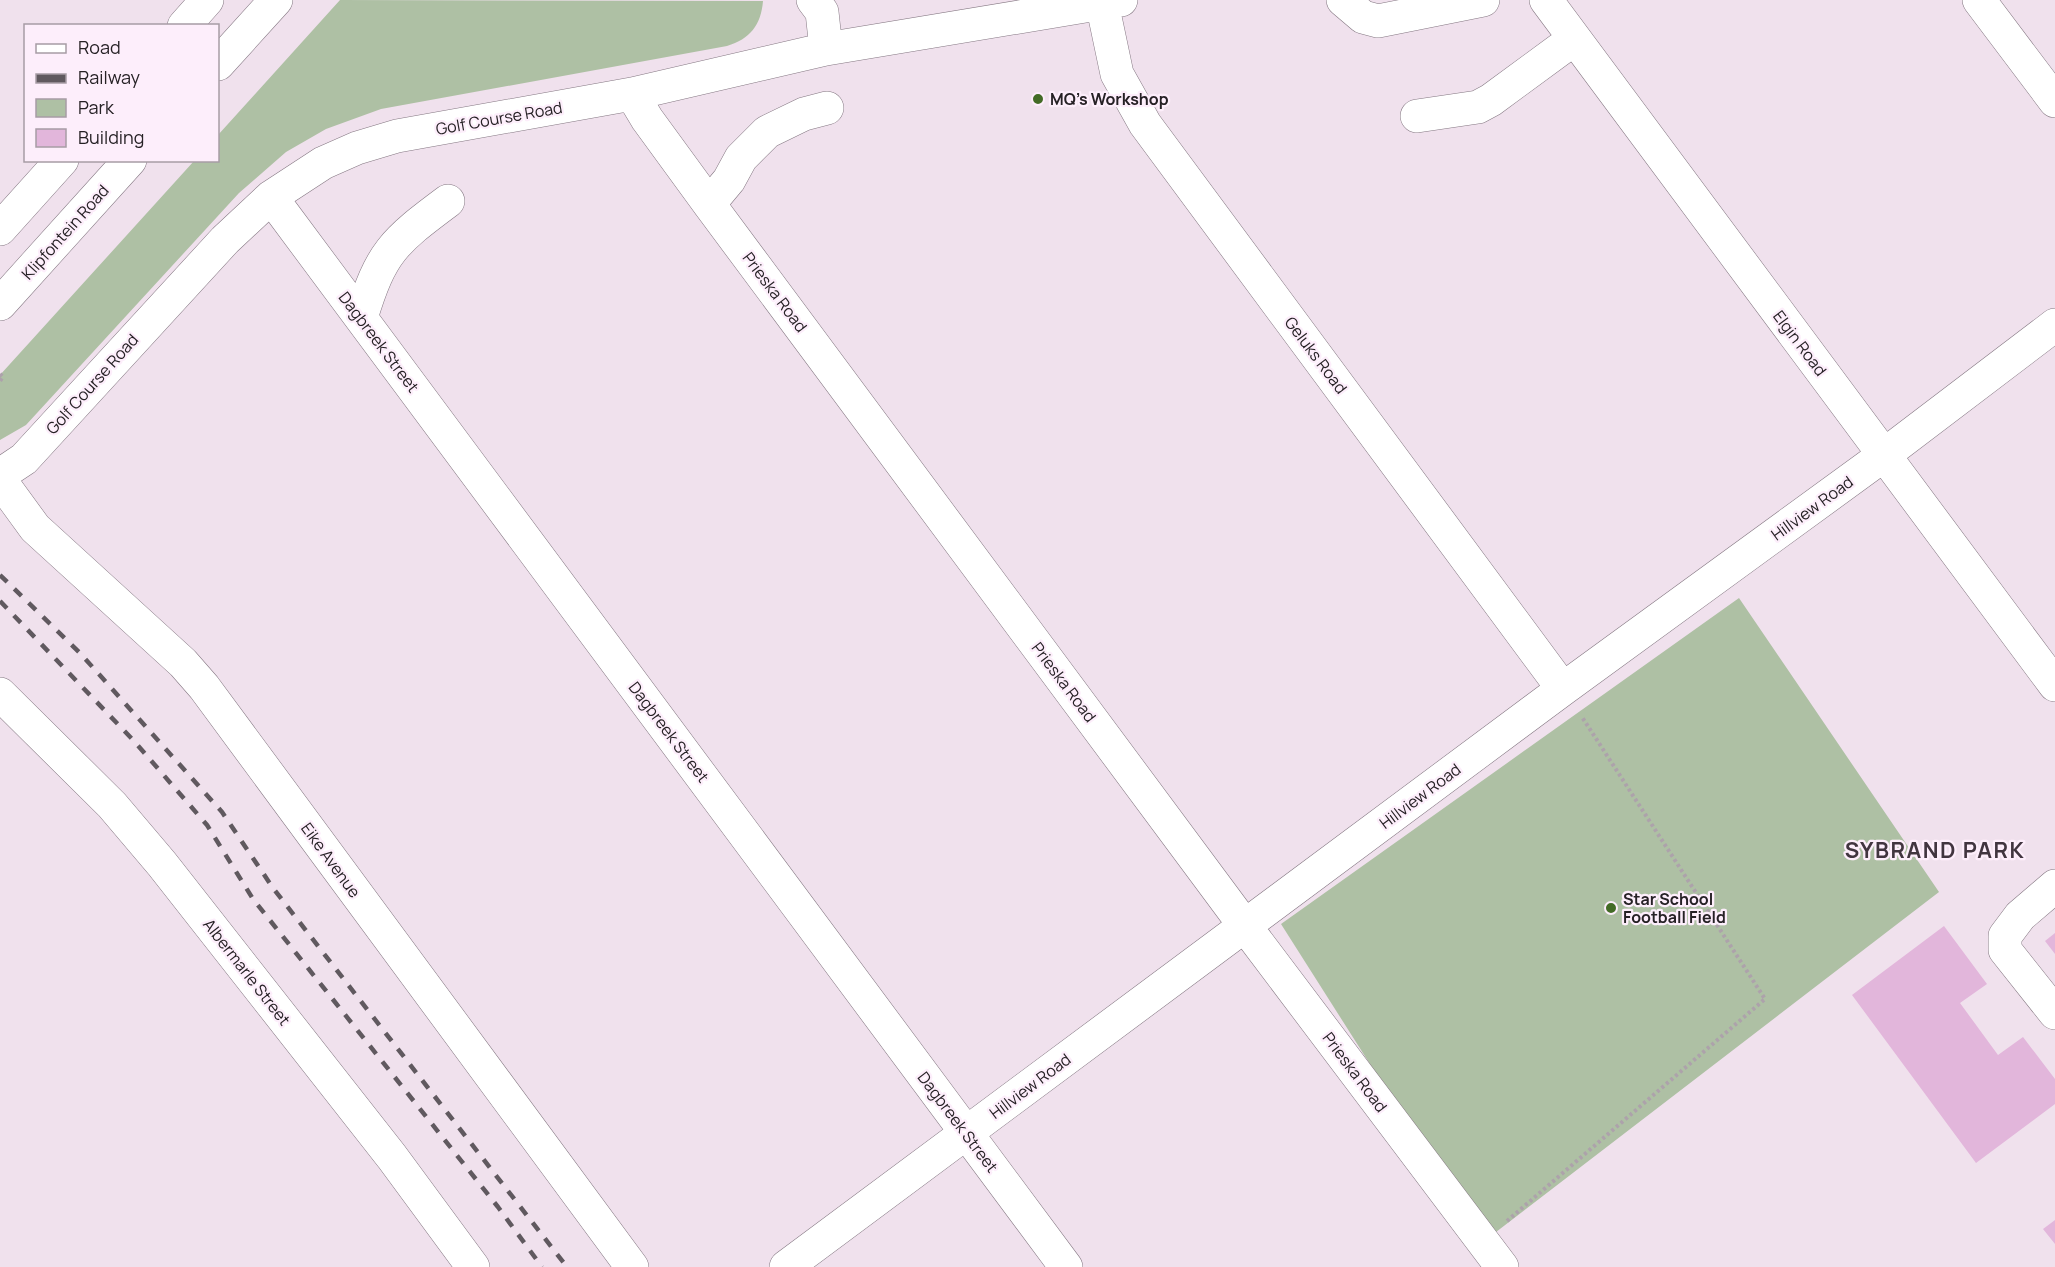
<svg xmlns="http://www.w3.org/2000/svg" width="2055" height="1267" font-family="Manrope,sans-serif">
	<style>
		.green { fill: #aec0a4 }
		.building { fill: #e2b6db }
		.lines { fill: none; stroke-linecap: round; stroke-linejoin: round }
		.minor-casing { stroke: #847782; stroke-width: 34 }
		.major-casing { stroke: #847782; stroke-width: 34 }
		.path { stroke: #ada2ab; stroke-width: 4; stroke-dasharray: 3 3; stroke-linecap: butt }
		.minor { stroke: #fff; stroke-width: 33 }
		.major { stroke: #fff; stroke-width: 33 }
		.rail { stroke: #60595f; stroke-width: 4.5; stroke-dasharray: 10 10; stroke-linecap: butt }
		.poi-dot { fill: #436b26; stroke: #fdeefb; stroke-width: 2 }
		.labels { text-anchor: middle; dominant-baseline: central; stroke-width: 4.5; stroke-linejoin: round; paint-order: stroke }
		.poi-label { font-size: 16px; font-weight: bold; fill: #262125; stroke: #fdeefb; text-anchor: start }
		.street-label { font-size: 16px; fill: #262125; stroke: #fdeefb }
		.district-label { font-size: 22px; font-weight: bold; letter-spacing: 1.5px; fill: #41353f; stroke: #fdeefb }
	</style>
	<rect width="100%" height="100%" fill="#f0e1ed"/>
	<path class="green" d="M340,0L763,1C761,25 750,39 727,46L381,109L326,129L286,152L239,193L26,425L0,440V375L194,161L218,160V135Z
		M1739,598L1939,892L1483,1242L1281,924Z"/>
	<path class="building" d="M1944,926L1987,984L1960,1003L1998,1055L2023,1037L2055,1079V1104L1976,1163L1852,995Z
		M2055,933V954L2045,941Z
		M2055,1220V1244L2043,1229Z"/>
	<g class="lines">
		<g class="minor-casing">
			<path id="minor" d="M813,0L822,12L826,49
				M1343,0L1363,17L1378,21L1483,0
				M1546,0L2055,685
				M1979,0L2055,101
				M1102,3L1117,74L1145,124L1563,689
				M632,94L647,119L709,204L1245,926L1502,1267
				M1417,116L1478,107L1491,100L1574,39
				M271,197L1066,1267
				M709,204L729,180L741,158L767,132L804,114L827,108
				M361,318C381,252 393,242 448,201
				M0,475L24,459L225,240L271,197L323,163L357,148L397,136L632,94L826,49L1121,0
				M0,480L35,528L183,663L204,687L632,1267
				M0,694L112,805L162,864L392,1157L473,1267
				M2055,886L2020,916L2005,936V950L2055,1013
				M786,1267L1563,689L1884,455L2055,325"/>
		</g>
		<g class="major-casing">
			<path id="major" d="M184,26L207,0
				M218,64L276,0
				M0,229L62,160
				M0,304L130,160"/>
		</g>
		<path class="path" d="M0,374L3,377L0,381
			M1507,1221L1765,999L1582,717"/>
		<use href="#minor" class="minor"/>
		<use href="#major" class="major"/>
		<path class="rail" d="M0,575L80,653L222,812L273,888L567,1267
			M0,601L134,741L207,825L253,899L498,1207L542,1267"/>
	</g>
	<g class="poi-dot">
		<circle cx="1038" cy="99" r="6"/>
		<circle cx="1611" cy="908" r="6"/>
	</g>
	<g class="labels">
		<g class="poi-label">
			<text x="1050" y="99">MQ's Workshop</text>
			<text x="1623" y="899">Star School<tspan x="1623" dy="18">Football Field</tspan></text>
		</g>
		<g class="street-label">
			<text transform="translate(499 118) rotate(-10)">Golf Course Road</text>
			<text transform="translate(65 232) rotate(-48)">Klipfontein Road</text>
			<text transform="translate(775 292) rotate(53)">Prieska Road</text>
			<text transform="translate(379 342) rotate(53)">Dagbreek Street</text>
			<text transform="translate(1800 343) rotate(53)">Elgin Road</text>
			<text transform="translate(1316 355) rotate(53)">Geluks Road</text>
			<text transform="translate(92 384) rotate(-48)">Golf Course Road</text>
			<text transform="translate(1812 508) rotate(-36)">Hillview Road</text>
			<text transform="translate(1064 682) rotate(53)">Prieska Road</text>
			<text transform="translate(669 732) rotate(53)">Dagbreek Street</text>
			<text transform="translate(1420 796) rotate(-37)">Hillview Road</text>
			<text transform="translate(331 860) rotate(54)">Eike Avenue</text>
			<text transform="translate(247 972) rotate(52)">Albermarle Street</text>
			<text transform="translate(1355 1072) rotate(53)">Prieska Road</text>
			<text transform="translate(1030 1086) rotate(-37)">Hillview Road</text>
			<text transform="translate(958 1122) rotate(53)">Dagbreek Street</text>
		</g>
		<g class="district-label">
			<text x="1935" y="850">SYBRAND PARK</text>
		</g>
	</g>
	<rect x="24" y="24" width="195" height="138" fill="#fdeefb" stroke="#a79ca5" stroke-width="1.5"/>
	<rect x="36" y="44" width="30" height="9" fill="#ffffff" stroke="#a79ca5" stroke-width="1.5"/>
	<text x="78" y="54" font-size="18" fill="#262125">Road</text>
	<rect x="36" y="74" width="30" height="9" fill="#60595f" stroke="#a79ca5" stroke-width="1.5"/>
	<text x="78" y="84" font-size="18" fill="#262125">Railway</text>
	<rect x="36" y="99" width="30" height="18" fill="#aec0a4" stroke="#a79ca5" stroke-width="1.5"/>
	<text x="78" y="114" font-size="18" fill="#262125">Park</text>
	<rect x="36" y="129" width="30" height="18" fill="#e2b6db" stroke="#a79ca5" stroke-width="1.5"/>
	<text x="78" y="144" font-size="18" fill="#262125">Building</text>
</svg>
